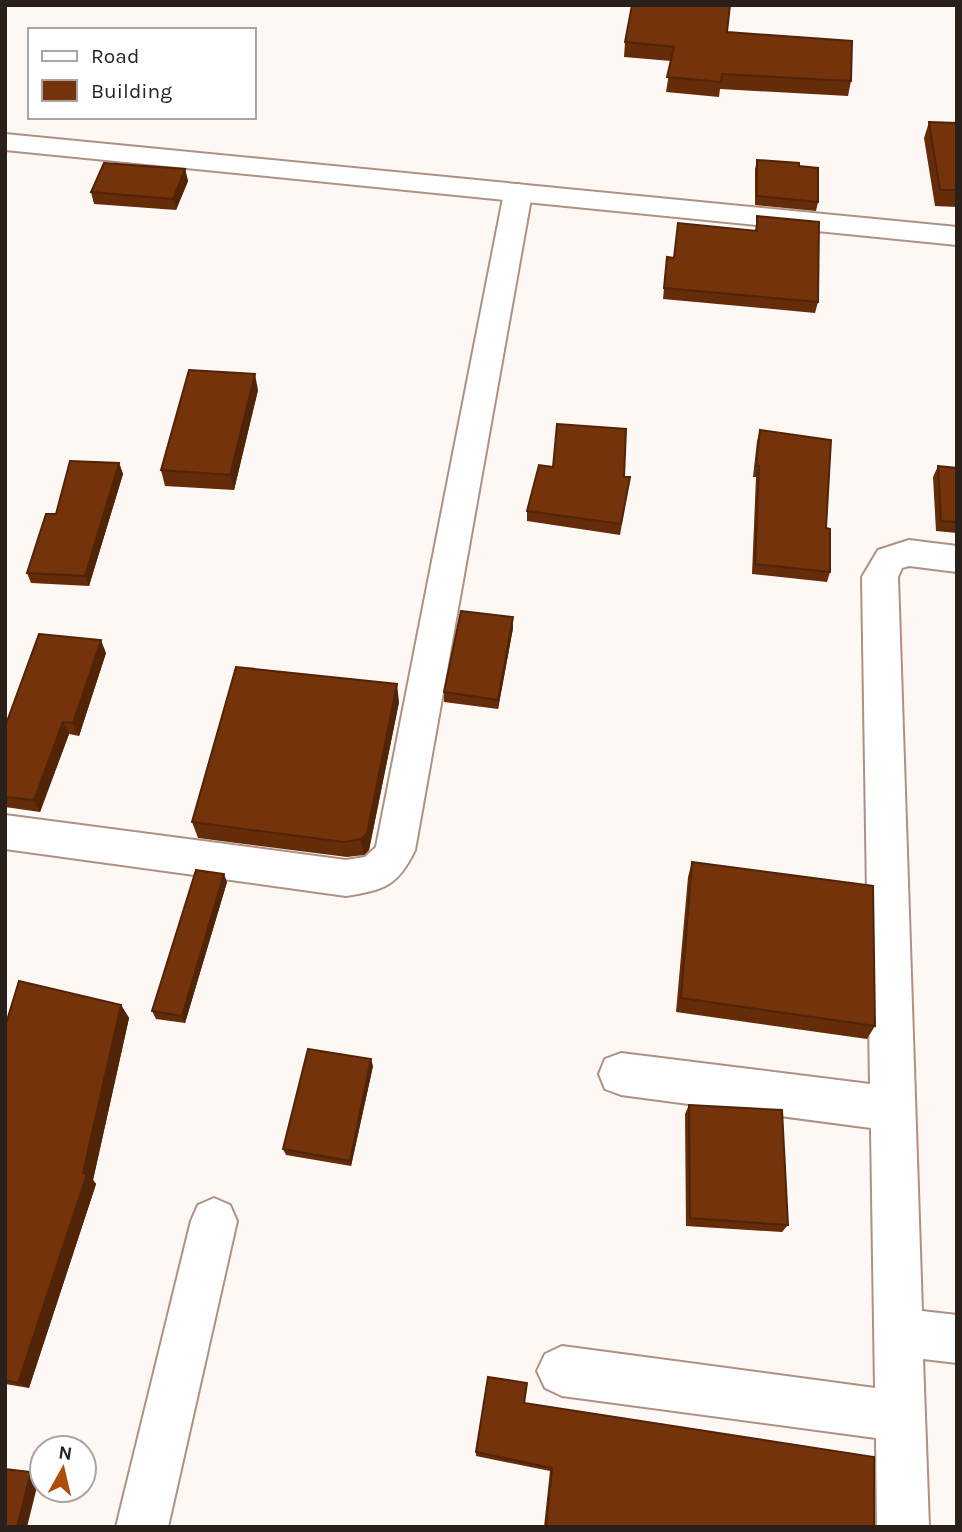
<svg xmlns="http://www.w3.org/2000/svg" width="962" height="1532" font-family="Karla,sans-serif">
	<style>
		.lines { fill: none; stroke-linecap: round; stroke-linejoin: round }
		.minor-casing { stroke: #ae9183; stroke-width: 4 }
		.secondary-casing { stroke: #ae9183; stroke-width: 4 }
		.minor { fill: #fff; fill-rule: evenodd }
		.secondary { fill: #fff; fill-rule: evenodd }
		.wall { fill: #642c09 }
		.shaded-wall { fill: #512408 }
		.building { fill: #74330b; stroke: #512408; stroke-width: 2 }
	</style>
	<rect width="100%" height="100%" fill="#fef8f5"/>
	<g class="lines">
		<g class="minor-casing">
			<path id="minor" d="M518,184L528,187L532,193L415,850C398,886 384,890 346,896L5,849V815L346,860L365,857L376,847L504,193L508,187Z
				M909,540L957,546V572L909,566L902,568L898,577L922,1311L957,1315V1363L923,1359L929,1527H877L876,1438L562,1396L545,1388L537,1371L545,1354L562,1346L875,1388L871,1128L621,1095L605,1089L599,1074L605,1059L621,1053L870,1084L862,577L878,550Z
				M214,1198L230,1205L237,1221L168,1527H116L191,1221L198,1205Z"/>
		</g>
		<g class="secondary-casing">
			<path id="secondary" d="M5,134L957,227V245L5,150Z"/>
		</g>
		<use href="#minor" class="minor"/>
		<use href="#secondary" class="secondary"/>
	</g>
	<path class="wall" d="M727,32L851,81L848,96L720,89L719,97L666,92L671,61L624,57L625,42Z
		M929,122L957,123V207L935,206L924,138Z
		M757,160L799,166L818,202L816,211L755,205V169Z
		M185,169L188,181L176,210L94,204L91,192Z
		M757,216L818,302L815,313L663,299L667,257H673L755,231Z
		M258,390L234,490L165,486L161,470Z
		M760,430L826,528L830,572L827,582L752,574L756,477H753L757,441Z
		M119,463L123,474L89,586L31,583L27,573L56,514Z
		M938,466L957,468V533L936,531L933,477Z
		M630,477L620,535L527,521V511Z
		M513,628L498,709L444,702V692Z
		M106,653L79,736L69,734L40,812L5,807V727Z
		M399,702L369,850L364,855L347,857L198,838L192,822Z
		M692,862L875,1026L867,1039L676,1012L688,877Z
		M227,882L185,1023L156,1019L152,1011Z
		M121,1005L129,1018L93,1180L96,1184L29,1388L5,1384V1027Z
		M373,1066L351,1166L286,1155L283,1149Z
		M689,1105L788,1225L782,1232L686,1226L685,1114Z
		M524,1403L874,1527H544L550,1471L476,1456V1452Z"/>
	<path class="shaded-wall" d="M185,169L188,181L176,210L173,199Z
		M255,374L258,390L234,490L230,475Z
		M119,463L123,474L89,586L85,576Z
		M513,617V628L498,709V700Z
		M101,640L106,653L79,736L73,723Z
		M397,684L399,702L369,850L364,855L361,839Z
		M63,722L69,734L40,812L34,800Z
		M224,874L227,882L185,1023L182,1016Z
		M121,1005L129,1018L93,1180L96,1184L29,1388L18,1383L83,1173Z
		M371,1059L373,1066L351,1166L350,1161Z
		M31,1472L40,1475L27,1527H17Z"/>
	<path class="building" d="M632,5H730L727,32L852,41L851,81L722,74L721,82L667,77L674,47L625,42Z
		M929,122L957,123V190H940Z
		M757,160L799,163V166L818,168V202L757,196Z
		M104,163L185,169L173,199L91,192Z
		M757,216L819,222L818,302L664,288L667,257L674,258L678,223L757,231Z
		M189,370L255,374L230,475L161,470Z
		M557,424L626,429L624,477H630L621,524L527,511L539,465L553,467Z
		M760,430L831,440L826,528L830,529V572L755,564L759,466H756Z
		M70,461L119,463L85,576L27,573L46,514H56Z
		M938,466L957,468V522L941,521Z
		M461,611L513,617L498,700L444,692Z
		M39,634L101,640L73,723L63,722L34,800L5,797V727Z
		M236,667L397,684L367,834L361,839L344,842L192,822Z
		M692,862L873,886L875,1026L681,998Z
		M196,870L224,874L182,1016L152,1011Z
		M19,981L121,1005L83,1173L87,1174L18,1383L5,1380V1027Z
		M308,1049L371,1059L350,1161L283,1149Z
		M689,1105L782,1110L788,1225L690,1218Z
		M488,1377L527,1383L524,1403L874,1457V1527H546L552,1468L476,1452Z
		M5,1469L31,1472L17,1527H5Z"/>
	<rect width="962" height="1532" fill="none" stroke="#2a1f19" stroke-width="14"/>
	<rect x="28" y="28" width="228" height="91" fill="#ffffff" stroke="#aaa5a3" stroke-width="2"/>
	<rect x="42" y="51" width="35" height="10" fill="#ffffff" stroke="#aaa5a3" stroke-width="2"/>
	<text x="91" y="63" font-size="21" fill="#2a1f19">Road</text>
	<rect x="42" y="80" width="35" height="21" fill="#74330b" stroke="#aaa5a3" stroke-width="2"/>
	<text x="91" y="98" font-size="21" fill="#2a1f19">Building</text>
	<g transform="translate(63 1469) rotate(8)"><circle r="33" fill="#ffffff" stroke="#aaa5a3" stroke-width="2"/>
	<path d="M0-5L12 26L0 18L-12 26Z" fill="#ae4d08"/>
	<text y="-10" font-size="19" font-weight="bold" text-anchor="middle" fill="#2a1f19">N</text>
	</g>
</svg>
